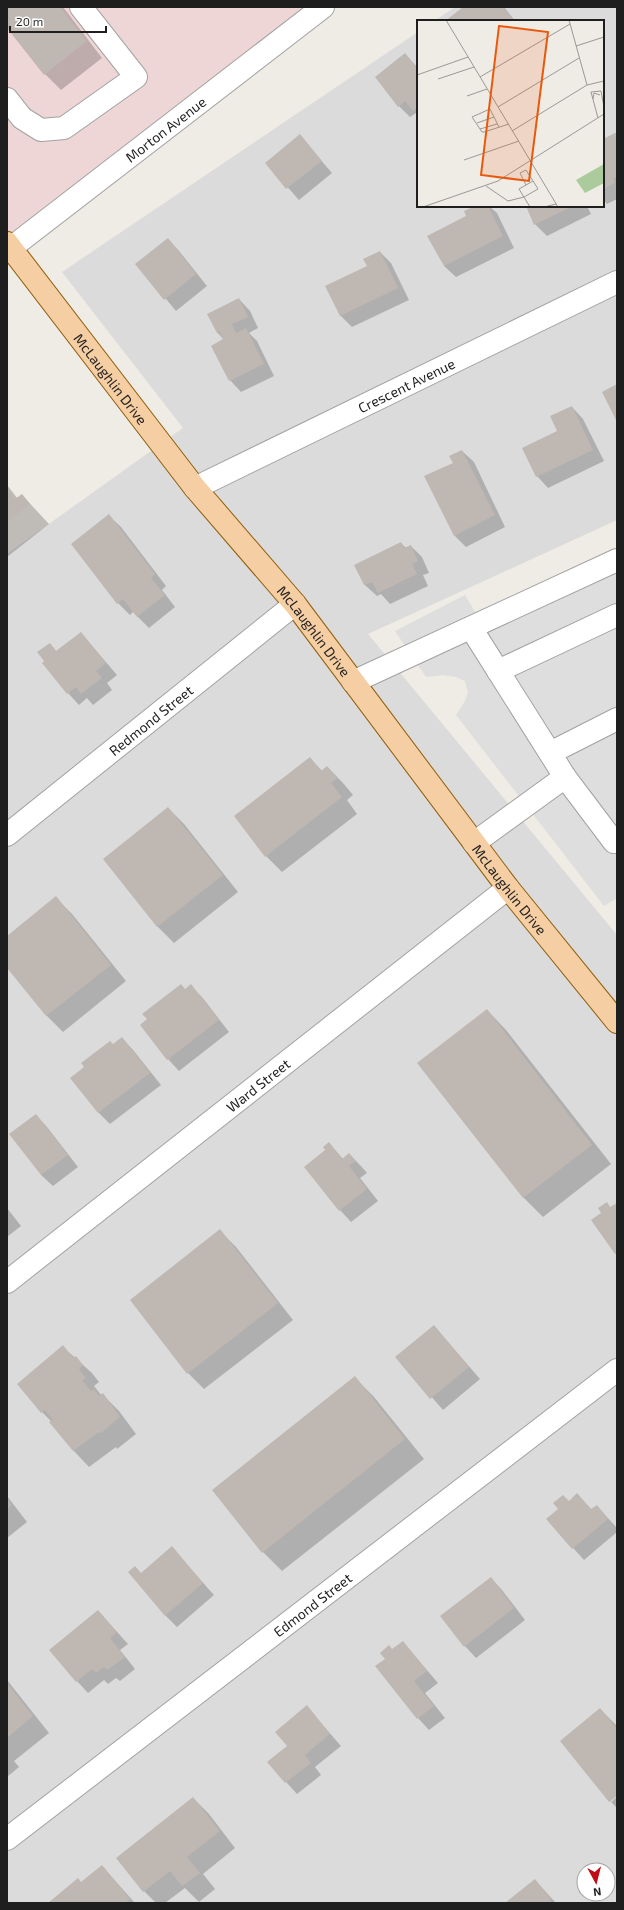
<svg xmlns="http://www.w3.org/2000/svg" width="624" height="1910" font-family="'Exo 2',sans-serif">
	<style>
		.residential { fill: #dcdbdb; fill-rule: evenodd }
		.commercial { fill: #eed6d6 }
		.parking { fill: #dedede }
		.shadow { fill: #0003 }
		.building { fill: #bfb7b2 }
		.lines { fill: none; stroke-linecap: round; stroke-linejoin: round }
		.minor-casing { stroke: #a2a2a2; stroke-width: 24 }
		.major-casing { stroke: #8e5d0a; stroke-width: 24 }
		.minor { stroke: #fff; stroke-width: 22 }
		.major { stroke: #f5cea3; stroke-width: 22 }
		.labels { text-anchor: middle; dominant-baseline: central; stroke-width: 3.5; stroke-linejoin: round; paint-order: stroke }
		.street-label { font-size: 14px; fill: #1e1e1e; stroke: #fff }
		.inset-road { fill: none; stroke: #9b9995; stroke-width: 1 }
		.view { fill: #e8590c; fill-opacity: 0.15; stroke: #e8590c; stroke-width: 2 }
		.inset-edge { fill: none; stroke: #1e1e1e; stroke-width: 2 }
	</style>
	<rect width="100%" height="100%" fill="#efebe5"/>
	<path class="residential" d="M455,7H617V520L368,634L617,935V1903H7V554L183,428L62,272L418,32V206H603V21H434ZM584,1870H608V1894H584Z"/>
	<path class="commercial" d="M7,7H323L7,243Z"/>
	<path class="parking" d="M617,549V898L604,906L456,715L465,701L468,692L465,681L456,677L443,675L426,677L395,631L465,595L475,612Z"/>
	<path class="shadow" d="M7,7H63L102,58L61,90L45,74L7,26Z
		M464,7H504L515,21H447Z
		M405,54L418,68V115L416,113L410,117L399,106Z
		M617,133V199L607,204L603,199V140Z
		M300,136L332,173L299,200L266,163Z
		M477,206H489L497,213L514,248L456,277L444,266L468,216Z
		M527,206H587L591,214L547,236L535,224Z
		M168,239L179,251L207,286L176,311L137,264Z
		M380,252L391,263L409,300L352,327L340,315Z
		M239,299L250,311L258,328L249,333L257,341L274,376L241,392L230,380L224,340L217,332Z
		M572,407L583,419L604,461L548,488L537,476Z
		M462,451L474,462L505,527L466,547L454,535Z
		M7,485L18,499L22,495L49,524L7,557Z
		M109,516L121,527L166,586L162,590L175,607L149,628L133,612L130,615L118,603L73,544Z
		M401,543L406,548L411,546L422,557L429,573L423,575L428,586L390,604L381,594L377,596L365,585L356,565Z
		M81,633L117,675L107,683L112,690L93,705L87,698L79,705L68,693L50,644L57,652Z
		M310,758L322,771L327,767L343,783L353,795L347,800L357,814L282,872L266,856Z
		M168,808L184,824L238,892L174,943L158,927L104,859Z
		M56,898L72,914L126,981L63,1032L47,1016L7,966V938Z
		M190,986L202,997L229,1032L179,1071L168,1059L185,990Z
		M487,1010L506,1030L611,1164L543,1217L524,1198L419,1063Z
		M122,1038L133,1050L161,1085L110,1124L99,1113L72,1078Z
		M36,1115L47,1127L78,1167L53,1186L41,1175Z
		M329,1143L343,1159L349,1154L361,1166L367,1173L360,1178L378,1201L351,1222L340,1210L306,1167L327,1150Z
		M7,1208L21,1226L7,1237Z
		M220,1231L236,1247L293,1320L204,1389L188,1373L131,1300Z
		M434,1326L480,1379L443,1410L397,1357Z
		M63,1347L92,1373L99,1382L94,1386L102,1396L103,1395L119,1411L136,1434L117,1449L116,1447L89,1467L73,1450L52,1422L42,1412Z
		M355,1378L374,1397L424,1459L282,1571L263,1552Z
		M577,1495L592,1510L597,1506L617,1528V1532L584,1560L547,1519Z
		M7,1496L27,1522L7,1538Z
		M172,1548L214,1595L177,1627L165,1615L141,1574Z
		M491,1578L502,1590L525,1620L476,1658L465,1646L441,1616Z
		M98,1611L128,1644L120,1650L135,1669L120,1681L116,1678L108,1684L104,1680L88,1693L77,1681Z
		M403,1642L438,1683L425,1693L445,1718L429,1730L418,1718L386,1659L393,1650Z
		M7,1680L49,1733L14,1761L19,1767L7,1777Z
		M307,1707L341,1746L315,1767L321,1775L297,1794L268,1762L288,1746Z
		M600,1709L617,1726V1795L611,1800V1802L561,1741Z
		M617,1797V1808L611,1802Z
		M193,1798L209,1814L235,1848L203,1874L215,1889L199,1902L185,1888L165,1903H156L144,1891Z
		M102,1866L135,1903H49L81,1883Z
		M535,1880L556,1903H506Z"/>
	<path class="building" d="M7,7H60L87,41L44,75L7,28Z
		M463,7H503L514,21H445Z
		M405,53L418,69V107L413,111L405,101L398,107L375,77Z
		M617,132V177L613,179L615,183L603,189V139Z
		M300,134L322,161L286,189L265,163Z
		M475,206H488L503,236L444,266L427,236L466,216L464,211Z
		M526,206H573L534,225Z
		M168,238L196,274L164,300L135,264Z
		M380,251L398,288L340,316L325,286L367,266L363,259Z
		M239,298L248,317L232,324L236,333L246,328L264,364L229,381L211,346L223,339L219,331L217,333L207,314Z
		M617,384V422L602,392Z
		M572,406L593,450L536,477L522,448L557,431L550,416Z
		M462,450L495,515L454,536L424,476L453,463L449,456Z
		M7,489L15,499L22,494L30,504L7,522Z
		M109,514L155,574L151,578L165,595L137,617L123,599L117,604L71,544Z
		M401,542L404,548L411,545L418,561L412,564L417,574L378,593L372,582L364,585L354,565Z
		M81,632L106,663L96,671L102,678L81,694L76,687L67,694L42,663L44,661L37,652L50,643L56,651Z
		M310,757L321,771L327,766L338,778L331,783L342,797L265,857L234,816Z
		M168,807L223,875L157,927L103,859Z
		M56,896L111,965L46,1016L7,968V936Z
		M181,984L185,989L191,984L219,1020L167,1060L140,1025L147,1019L142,1014Z
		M487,1009L592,1145L523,1198L417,1063Z
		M122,1037L150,1073L98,1113L70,1078L84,1067L81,1063L110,1041L113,1044Z
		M36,1114L68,1155L41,1175L9,1134Z
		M329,1142L342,1159L349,1153L356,1161L349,1166L367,1189L339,1211L304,1167L325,1150L323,1147Z
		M607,1202L610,1207L617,1203V1253L615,1254L591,1220L601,1213L598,1208Z
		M220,1229L278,1303L187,1374L130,1300Z
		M434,1325L469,1367L430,1399L395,1357Z
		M63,1345L73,1358L76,1356L83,1365L79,1369L86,1378L82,1380L91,1391L94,1389L99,1396L103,1393L120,1417L101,1433L99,1432L73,1451L49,1422L53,1420L45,1410L41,1413L17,1384Z
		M355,1376L405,1439L262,1553L212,1490Z
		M577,1493L591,1509L597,1505L608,1519L572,1549L546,1519L558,1509L553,1503L563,1495L569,1501Z
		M7,1499L12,1505L7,1509Z
		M172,1546L203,1583L165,1616L128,1572L135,1566L141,1573Z
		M491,1577L514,1608L464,1647L440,1616Z
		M98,1610L117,1632L110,1638L125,1657L107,1670L104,1667L96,1673L92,1669L76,1682L49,1650Z
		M403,1641L427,1671L414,1681L434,1706L417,1719L375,1666L385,1659L380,1653L389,1645L392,1649Z
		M7,1683L33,1716L7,1738Z
		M307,1705L330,1734L305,1755L311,1763L285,1783L267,1762L287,1746L275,1732Z
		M600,1708L617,1729V1796L609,1802L560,1741Z
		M193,1797L220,1831L187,1857L200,1873L182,1886L170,1871L143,1892L116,1858Z
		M102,1865L130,1899L125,1903H48L78,1878L81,1882Z
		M535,1879L551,1899L550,1901L551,1903H505Z"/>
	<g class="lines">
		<g class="minor-casing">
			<g id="minor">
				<path d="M7,99L22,118L41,130L64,128L136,77L81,7"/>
				<path id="s1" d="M7,251L323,7"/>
				<path id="s2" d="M195,488L617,282"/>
				<path d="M471,628L565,777L614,842L617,841"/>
				<path d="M498,671L617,615"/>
				<path d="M353,682L617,560"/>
				<path d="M550,753L617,719"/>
				<path id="s3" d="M7,835L295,604"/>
				<path d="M474,843L565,777"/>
				<path id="s4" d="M7,1282L508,888"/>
				<path id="s5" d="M7,1839L617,1370"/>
			</g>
		</g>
		<g class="major-casing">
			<g id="major">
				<path id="s6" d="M7,243L195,488L295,604L508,888L617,1022"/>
			</g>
		</g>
		<use href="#minor" class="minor"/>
		<use href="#major" class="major"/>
	</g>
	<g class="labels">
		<g class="street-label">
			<text stroke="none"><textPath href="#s1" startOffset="200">Morton Avenue</textPath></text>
			<text stroke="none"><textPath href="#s6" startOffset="171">McLaughlin Drive</textPath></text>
			<text stroke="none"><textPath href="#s2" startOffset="235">Crescent Avenue</textPath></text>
			<text stroke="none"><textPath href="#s6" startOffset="495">McLaughlin Drive</textPath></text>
			<text stroke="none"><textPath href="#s3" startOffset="184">Redmond Street</textPath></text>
			<text stroke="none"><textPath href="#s6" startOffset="819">McLaughlin Drive</textPath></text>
			<text stroke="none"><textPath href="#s4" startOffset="319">Ward Street</textPath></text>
			<text stroke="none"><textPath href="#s5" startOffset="385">Edmond Street</textPath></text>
		</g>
	</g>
	<g transform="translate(417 20)">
		<rect width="187" height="187" fill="#efebe5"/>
		<path d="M187,144V163L168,173L159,160Z" fill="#accb9d"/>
		<path class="inset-road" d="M29,0L141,187M152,0L170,65M159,26L187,17M0,55L51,37M63,57L153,4M21,59L57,47M50,76L70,69M176,79L177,73L183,75M81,87L162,38M181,98L174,72L184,71L187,87M60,103L77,97M82,107L73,89L55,97L65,112H67L92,104M63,109L80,104M95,111L170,65L187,61M47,140L102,121M109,165L103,153L109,150L116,161L102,169L113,187M69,166L91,181L107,177L121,169L116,161M6,187L81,161L187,94M127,187L139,184"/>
		<path class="view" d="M82,6L131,12L112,161L64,155Z"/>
		<rect width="187" height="187" class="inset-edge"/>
	</g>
	<rect width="624" height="1910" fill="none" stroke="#1e1e1e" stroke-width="16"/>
	<g transform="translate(596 1882) rotate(173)"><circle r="19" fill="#ffffff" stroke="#a5a5a5"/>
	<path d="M0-3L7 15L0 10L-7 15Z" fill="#bf0e16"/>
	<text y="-6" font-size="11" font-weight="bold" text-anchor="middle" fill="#1e1e1e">N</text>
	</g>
	<path d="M10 26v6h96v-6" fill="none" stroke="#1e1e1e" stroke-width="2"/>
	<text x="16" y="26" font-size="12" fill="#1e1e1e" stroke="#ffffff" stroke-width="3" paint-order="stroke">20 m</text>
</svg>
